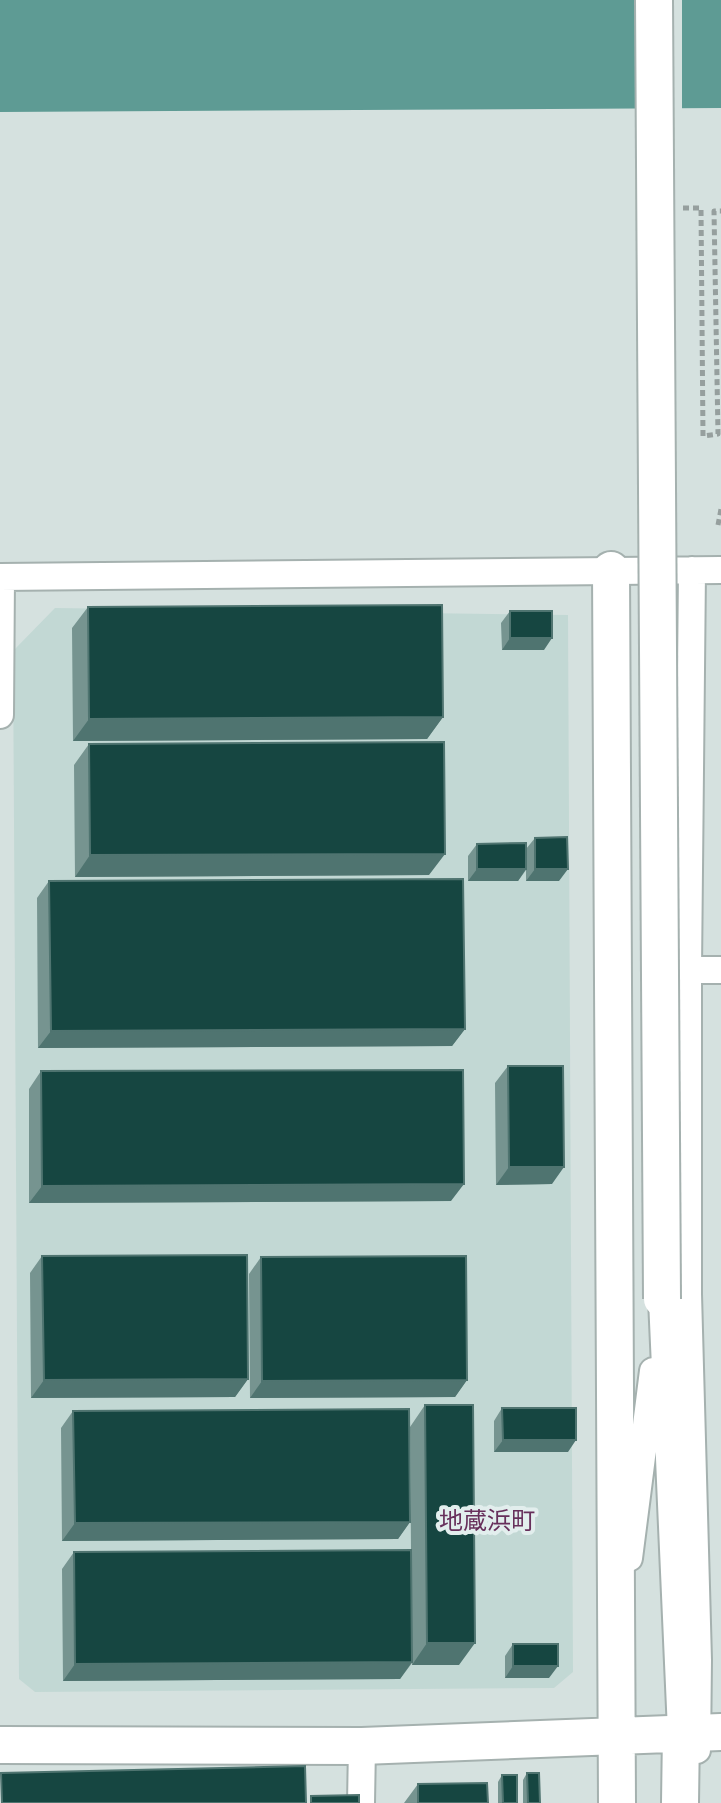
<svg xmlns="http://www.w3.org/2000/svg" width="721" height="1803" font-family="'Fira Sans','Noto Sans JP',sans-serif">
	<style>
		.built { fill: #c2d8d4 }
		.water { fill: #5e9b94 }
		.pier { fill: #d5e1df }
		.lines { fill: none; stroke-linecap: round; stroke-linejoin: round }
		.street-casing { stroke: #a5b1af; stroke-width: 30 }
		.secondary-casing { stroke: #a5b1af; stroke-width: 40 }
		.path { stroke: #969f9e; stroke-width: 5; stroke-dasharray: 6 4; stroke-linecap: butt }
		.street { stroke: #fff; stroke-width: 26 }
		.secondary { stroke: #fff; stroke-width: 36 }
		.secondary-bridge-casing { stroke: #a5b1af; stroke-width: 40; stroke-linecap: butt }
		.secondary-bridge { stroke: #fff; stroke-width: 36 }
		.wall { fill: #769490 }
		.shaded-wall { fill: #4f7470 }
		.building { fill: #164641; stroke: #4f7470; stroke-width: 2 }
		.labels { text-anchor: middle; dominant-baseline: central; stroke-width: 8; stroke-linejoin: round; paint-order: stroke }
		.neighbourhood-label { font-size: 24px; fill: #672f5b; stroke: #e2eeed }
	</style>
	<rect width="100%" height="100%" fill="#d5e1df"/>
	<path class="built" d="M55,608L568,615L573,1672L554,1688L35,1692L19,1679L13,651Z"/>
	<path class="water" d="M0,0H721V108L0,112Z"/>
	<path class="pier" d="M635,0H682V111H636Z"/>
	<g class="lines">
		<g class="street-casing">
			<path id="street" d="M692,570L688,970V1294L698,1660L697,1750
				M0,577L721,570
				M0,715L1,577
				M688,970H721
				M662,1299L681,1731
				M629,1558L653,1371
				M361,1803L362,1746"/>
		</g>
		<g class="secondary-casing">
			<path id="secondary" d="M611,570L617,1803
				M0,1745L362,1746L721,1732
				M680,1803L681,1733"/>
		</g>
		<path class="path" d="M683,208H701L703,436L718,434L714,211H721
			M718,525L721,509"/>
		<use href="#street" class="street"/>
		<use href="#secondary" class="secondary"/>
		<g class="secondary-bridge-casing">
			<path id="secondary-bridge" d="M654,0L662,1299"/>
		</g>
		<use href="#secondary-bridge" class="secondary-bridge"/>
	</g>
	<path class="wall" d="M88,607L443,717L427,739L73,741L72,628Z
		M510,611L544,650H502L501,623Z
		M89,744L429,875L75,877L74,765Z
		M535,838L559,881H526V870L518,881H468V856L477,844L526,849Z
		M49,881L465,1029L452,1046L38,1048L37,898Z
		M508,1066L552,1184L496,1185L495,1083Z
		M41,1071L451,1201L29,1203V1089Z
		M42,1256L248,1379L235,1397L31,1398L30,1273Z
		M261,1257L467,1380L455,1397L250,1398L249,1274Z
		M425,1405L459,1665H412V1663L400,1679L63,1681L62,1569L74,1552L411,1550L410,1427Z
		M502,1408L568,1452H494V1421Z
		M73,1411L410,1522L398,1539L62,1541L61,1428Z
		M513,1644L549,1678H505V1656Z
		M527,1773L540,1803H523V1780Z
		M502,1775L517,1803H498V1782Z
		M418,1784L488,1803H404Z"/>
	<path class="shaded-wall" d="M510,638H552L544,650H502Z
		M443,717L427,739L73,741L89,719Z
		M445,854L429,875L75,877L90,855Z
		M477,869H526L518,881H468Z
		M535,869H568L559,881H526Z
		M465,1029L452,1046L38,1048L51,1031Z
		M509,1167H564L552,1184L496,1185Z
		M464,1184L451,1201L29,1203L42,1186Z
		M248,1379L235,1397L31,1398L44,1380Z
		M467,1380L455,1397L250,1398L262,1381Z
		M503,1440H576L568,1452H494Z
		M410,1522L398,1539L62,1541L75,1523Z
		M427,1643H475L459,1665H412Z
		M412,1662L400,1679L63,1681L75,1664Z
		M513,1666H558L549,1678H505Z"/>
	<path class="building" d="M442,605L443,717L89,719L88,607Z
		M510,611H552V638H510Z
		M444,742L445,854L90,855L89,744Z
		M567,837L568,869H535V838Z
		M526,843V869H477V844Z
		M463,879L465,1029L51,1031L49,881Z
		M508,1066H563L564,1167H509Z
		M463,1070L464,1184L42,1186L41,1071Z
		M247,1255L248,1379L44,1380L42,1256Z
		M466,1256L467,1380L262,1381L261,1257Z
		M425,1405H473L475,1643H427Z
		M502,1408H576V1440H503Z
		M409,1409L410,1522L75,1523L73,1411Z
		M411,1550L412,1662L75,1664L74,1552Z
		M513,1644H558V1666H513Z
		M305,1766L306,1803H2L1,1773Z
		M527,1773H539L540,1803H528Z
		M502,1775H517V1803H503Z
		M487,1783L488,1803H418V1784Z
		M359,1795V1803H311V1796Z"/>
	<g class="labels">
		<g class="neighbourhood-label">
			<text x="487" y="1521">地蔵浜町</text>
		</g>
	</g>
</svg>
